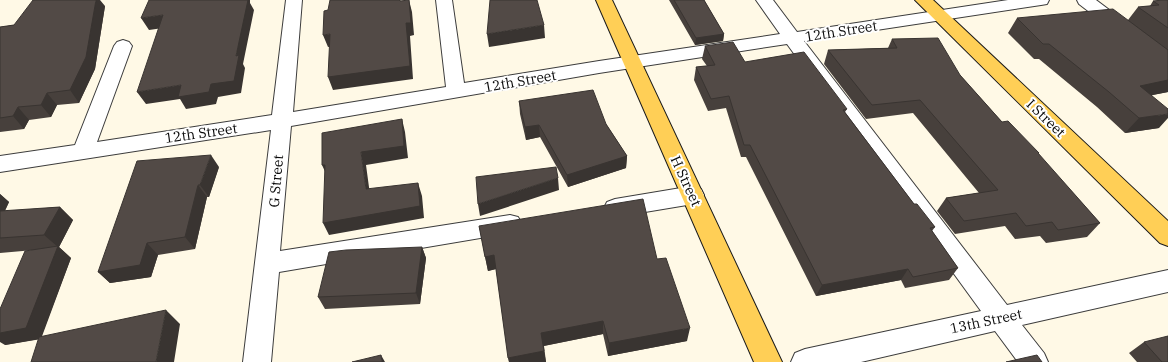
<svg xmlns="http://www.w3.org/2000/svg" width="1168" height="362" font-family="'IBM Plex Serif',serif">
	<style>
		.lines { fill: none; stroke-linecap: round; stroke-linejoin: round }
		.minor-casing { stroke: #3c3c3c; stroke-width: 2 }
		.major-casing { stroke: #1a1a1a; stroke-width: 2 }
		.minor { fill: #fff; fill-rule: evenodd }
		.major { fill: #ffcf56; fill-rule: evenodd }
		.wall { fill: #47403c }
		.shaded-wall { fill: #393431 }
		.building { fill: #524a46; stroke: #393431 }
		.labels { text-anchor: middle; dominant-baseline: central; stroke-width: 4; stroke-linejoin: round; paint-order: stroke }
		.street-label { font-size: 14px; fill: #090909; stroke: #fff }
	</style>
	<rect width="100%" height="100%" fill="#fff9e6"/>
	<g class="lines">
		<g class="minor-casing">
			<path id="minor" d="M286,0H302L293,112L446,87L436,0H452L464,83L599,61L780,34L756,0H773L797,32L1008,0H1049L1047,4L1041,5L804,41L1007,305L1168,270V292L1022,325L1044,353L1048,362H1018L995,331L861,362H791L795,353L805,349L981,311L787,44L599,73L291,126L280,251L510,215L518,217L522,224L518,231L510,233L279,272L271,362H243L271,130L0,172V156L75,145L114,46L117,42L123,40L129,42L132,46L97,142L272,115Z
				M1077,0H1096L1168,54V69L1161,67L1079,4Z
				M693,186L701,189L704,195L701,201L693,204L615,217L607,214L604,208L607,202L615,199Z"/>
		</g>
		<g class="major-casing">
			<path id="major" d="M596,0H612L782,362H754Z
				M915,0H933L1168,221V246L1160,243Z"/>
		</g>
		<use href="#minor" class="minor"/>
		<use href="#major" class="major"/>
	</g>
	<path class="wall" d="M669,0H704L724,34L723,41L695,45Z
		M1168,0V92L1152,95L1159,128L1125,133L1097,107L1039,59H1034L1008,33L1017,18L1128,20L1138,7L1150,6L1153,1Z
		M105,6L95,69L79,103L57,105L51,117L29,120L24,129L0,132V27L14,25Z
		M892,39L960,75L1002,122L1038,154L1100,223L1087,237L1046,243L1040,236L1015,239L1005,226L955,234L937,211L946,198L979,193L913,113L866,119L824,64L828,50L888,48Z
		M705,46L745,62L847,109L845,112L914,204L935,227L932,231L958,268L949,280L905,288L901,280L816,296L746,157H741L726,108L708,111L694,80L696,67L707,66L702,59Z
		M519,101L606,124L627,156L626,168L568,187L540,137L526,140L520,114Z
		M219,167L209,197H207L195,249L158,255L151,277L110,283L98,272Z
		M0,194L9,202L5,211L60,207L73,220L59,247L71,258L41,337L180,324L39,339L5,345L34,250L0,253Z
		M479,226L657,259L687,341L608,356L603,334L544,346L546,362H509L496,269L488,271Z
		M422,247L426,258L420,304L325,309L318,297Z
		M1144,342L1168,362H1137L1129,353Z"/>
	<path class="shaded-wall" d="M96,0H100L105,6L95,69L79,103L70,90Z
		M244,0H250V3L254,10L243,64L245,68L241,93L218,97L216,104L186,109L180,99L146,104L137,92L181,85L211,84L236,56Z
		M409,0L412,12L414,35L410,36L413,79L333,90L328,77L406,23Z
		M163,15L170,27L149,30L141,18Z
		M544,25L545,38L489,47L487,34Z
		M330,34L335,46L328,47L323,35Z
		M724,34L723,41L695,45L696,38Z
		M1168,80V92L1128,100L1140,86Z
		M47,93L57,105L51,117L41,105Z
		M18,107L29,120L24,129L13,116Z
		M1168,114V118L1159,128L1125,133L1139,118Z
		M402,119L405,132L408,158L366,165L371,202L366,189L361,152Z
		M539,125L540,137L526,140L525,127Z
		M211,155L219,167L209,197L200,185Z
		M627,156L626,168L568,187L567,175Z
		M322,165H325L328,178Z
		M558,178L559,190L480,216L478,204Z
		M418,183L422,196L424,218L329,235L323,223Z
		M198,185L207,197L195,249L185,237Z
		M0,194L9,202L0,220Z
		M60,207L73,220L59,247L71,258L41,339L5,345L0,342V333L58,247L44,235Z
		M147,243L158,255L151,277L110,283L98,272Z
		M422,247L426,258L420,304L416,293Z
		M494,255L496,269L488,271L485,257Z
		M908,269L901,280L816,296L822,285Z
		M166,310L180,324L174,362H156Z
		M603,321V334L543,346L541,333Z
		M690,328L687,341L608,356L609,343Z
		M544,351L546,362H509L508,358Z
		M381,355L385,362H382Z"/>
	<path class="building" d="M33,0H96L86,57L70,90L47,93L41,105L18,107L13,116L0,118V27L14,25Z
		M149,0H248L236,56L239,55L234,81L211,84L209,92L178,97L181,85L137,92L163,15L141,18Z
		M330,0H400V1L409,0L411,23H406L410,66L328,77L330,34L323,35L324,11L328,10Z
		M490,0H537L544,25L487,34Z
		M674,0H704L724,34L696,38Z
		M1163,0H1168V28L1138,7L1159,5L1153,1Z
		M1113,9L1168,50V80L1140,86L1168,109V114L1139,118L1109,92L1049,44H1043L1017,18Z
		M938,38L960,75L1002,122L1008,121L1039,153H1038L1100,223L1058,230L1052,222L1026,226L1016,213L964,221L946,198L998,190L920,100L872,105L828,50L897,48L892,39Z
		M733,42L745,62L804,52L847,109L843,110L914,204H917L935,227L930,228L958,268L913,277L908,269L822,285L750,145H744L729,96L711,99L696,67L715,65L705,46Z
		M593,90L606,124L627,156L567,175L539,125L525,127L519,101Z
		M402,119L404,146L361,152L366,189L418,183L420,206L323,223L325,165H322V133Z
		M211,155L200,185H198L185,237L147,243L140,265L98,272L137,161Z
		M556,167L558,178L478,204L476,177Z
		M643,199L657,259L666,258L690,328L609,343L603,321L541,333L544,351L508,358L494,255L485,257L479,226Z
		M60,207L44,235L0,238V211Z
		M58,246L26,328L0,333V309L25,251Z
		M422,247L416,293L318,297L329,252L346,250Z
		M166,310L156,362H31L39,337Z
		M1168,336V362H1162L1144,342Z
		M381,355L382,362H352Z
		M1037,355L1042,362H1006Z"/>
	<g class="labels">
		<g class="street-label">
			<text transform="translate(841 31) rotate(-9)">12th Street</text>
			<text transform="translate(520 81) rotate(-10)">12th Street</text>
			<text transform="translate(1046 118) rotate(44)">I Street</text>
			<text transform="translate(201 133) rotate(-8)">12th Street</text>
			<text transform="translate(276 181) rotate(-85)">G Street</text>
			<text transform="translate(686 181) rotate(65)">H Street</text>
			<text transform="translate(986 321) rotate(-12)">13th Street</text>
		</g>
	</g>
</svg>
